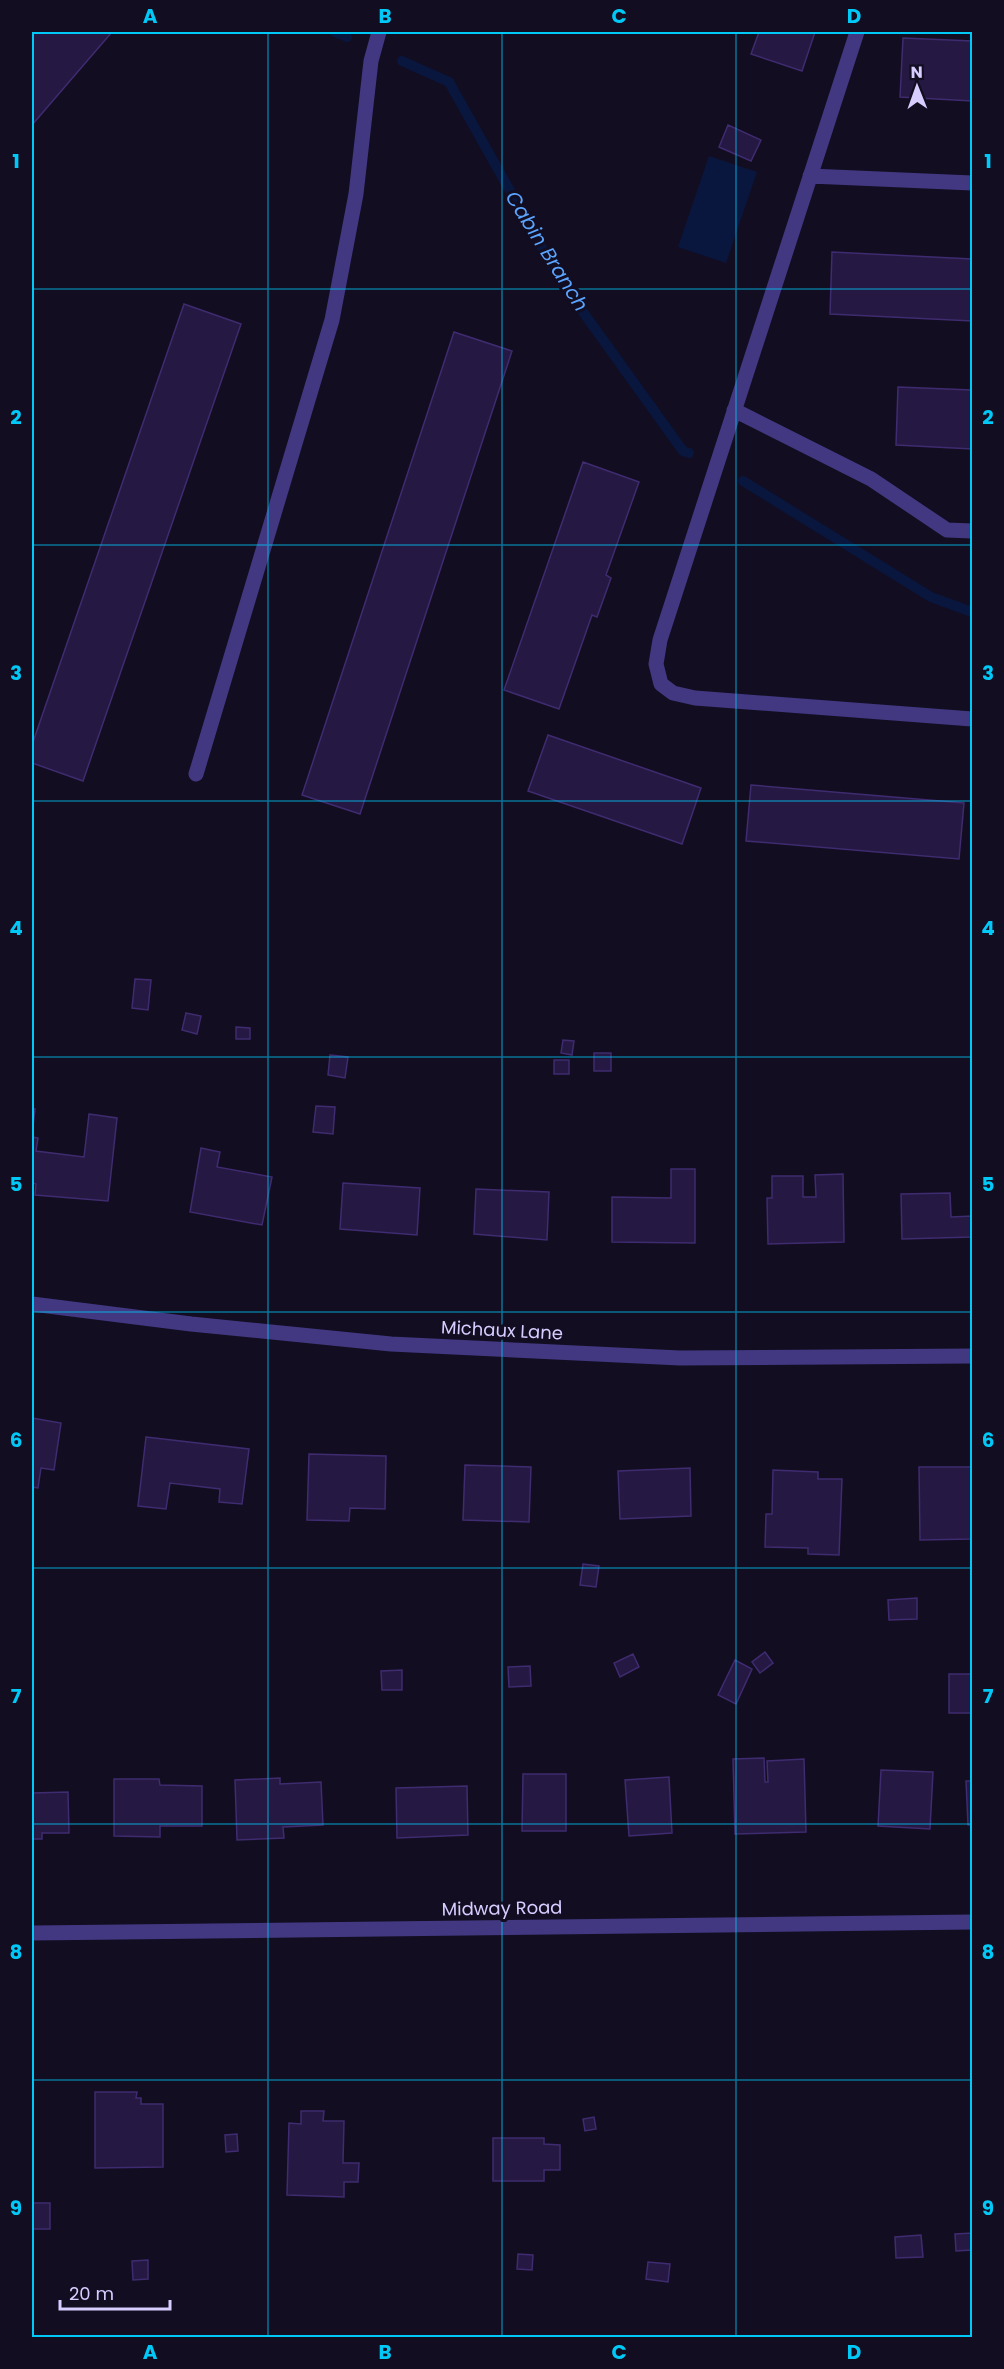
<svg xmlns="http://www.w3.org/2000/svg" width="1004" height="2369" font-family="Poppins,sans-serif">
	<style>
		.water { fill: #09173f }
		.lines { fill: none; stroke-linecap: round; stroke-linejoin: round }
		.stream { stroke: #09173f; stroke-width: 10 }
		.building { fill: #251943; stroke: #3f2b6f; stroke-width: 1.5 }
		.minor { stroke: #413881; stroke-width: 15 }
		.grid { fill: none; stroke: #00c9f8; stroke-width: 1.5; stroke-opacity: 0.55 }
		.labels { text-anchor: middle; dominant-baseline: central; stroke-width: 6; stroke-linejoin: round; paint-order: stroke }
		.street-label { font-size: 18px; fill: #d8cdff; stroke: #120d21 }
		.water-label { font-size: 20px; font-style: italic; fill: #5ba4ff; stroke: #120d21 }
		.neatline { fill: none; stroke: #00c9f8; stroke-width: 2 }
		.grid-label { font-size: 20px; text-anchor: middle; font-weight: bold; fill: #00c9f8 }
	</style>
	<rect width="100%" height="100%" fill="#120d21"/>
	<path class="water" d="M709,156L757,172L726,263L678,247Z"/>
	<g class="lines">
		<path class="stream" d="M335,32L347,37
			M402,61L449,82L560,280L683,451L689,453
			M743,481L931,597L972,612"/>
	</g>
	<path class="building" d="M33,32H112L32,125V33Z
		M759,32H815L802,71L751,54Z
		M903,38L972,41V101L900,97Z
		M728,125L761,140L751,161L719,147Z
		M832,252L972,259V321L830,314Z
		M184,304L241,324L83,781L32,763V745Z
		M454,332L512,351L360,814L302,795Z
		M898,387L972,390V449L896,445Z
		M583,462L639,482L606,575L611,578L597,617L592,615L559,709L504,690Z
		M548,735L701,788L682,844L528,791Z
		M751,785L964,803L959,859L746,841Z
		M135,979L151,980L148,1010L132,1008Z
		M186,1013L201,1016L197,1034L182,1030Z
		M236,1027L250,1028V1039H236Z
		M563,1040L574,1041L572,1055L561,1053Z
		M594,1053H611V1071H594Z
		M330,1055L348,1057L345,1078L328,1075Z
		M554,1060H569V1074H554Z
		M316,1106L335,1107L333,1134L313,1132Z
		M32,1108L35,1109L32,1136Z
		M89,1114L117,1118L108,1201L35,1195L36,1184L32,1183V1137L38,1138L36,1151L84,1157Z
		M201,1148L220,1152L217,1167L272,1177L262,1225L190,1212Z
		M671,1169H695V1243L612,1242V1197L671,1198Z
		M843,1174L844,1242L768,1244L767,1198H772V1176H803V1197H816L815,1175Z
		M343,1183L420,1188L417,1235L340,1229Z
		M476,1189L549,1192L547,1240L474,1234Z
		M950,1193L951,1217L972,1216V1237L902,1239L901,1194Z
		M32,1418L61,1423L54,1470L41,1468L38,1488L32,1487Z
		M146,1437L249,1449L242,1504L219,1502L220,1489L170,1483L166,1509L138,1506Z
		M309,1454L386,1456L385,1509L350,1508L349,1521L307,1520Z
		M465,1465L531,1467L529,1522L463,1520Z
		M919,1467H972V1539L920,1540Z
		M690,1468L691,1516L620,1519L618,1471Z
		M773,1470L818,1472V1479H842L839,1555L808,1554V1548L765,1547L766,1514H772Z
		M583,1564L599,1566L596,1587L580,1585Z
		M917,1598V1619L889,1620L888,1600Z
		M765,1652L773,1663L760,1673L752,1662Z
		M633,1654L639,1667L620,1677L614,1663Z
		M735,1660L752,1669L736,1704L718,1695Z
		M530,1666L531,1686L509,1687L508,1667Z
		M402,1670V1690H382L381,1671Z
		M949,1674H972V1713H949Z
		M764,1758L765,1782H768L767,1761L804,1759L806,1832L735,1834L733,1759Z
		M881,1770L933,1772L930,1829L878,1826Z
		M523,1774H566V1831H522Z
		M669,1777L672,1833L629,1836L625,1780Z
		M280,1778V1784L321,1782L323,1825L283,1827L284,1838L237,1840L235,1780Z
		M114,1779H159L160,1785L202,1786V1826H160V1837L114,1836Z
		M966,1781H972V1825H968Z
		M467,1786L468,1835L397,1838L396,1788Z
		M68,1792L69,1833H42V1839H32V1793Z
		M95,2092H137L136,2098H141V2104H163V2167L95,2168Z
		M301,2111H324L323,2121H344L343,2163H359L358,2182H344V2197L287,2195L289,2123L301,2124Z
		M594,2117L596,2129L585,2131L583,2119Z
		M237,2134L238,2151L226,2152L225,2135Z
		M493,2138H544V2144L560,2145V2170H544V2181H493Z
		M32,2203H50V2229H32Z
		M972,2233V2250L956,2251L955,2234Z
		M921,2235L923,2257L896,2258L895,2237Z
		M518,2254L533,2255L532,2270L517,2269Z
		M148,2260V2279L133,2280L132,2261Z
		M648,2262L670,2264L668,2282L646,2279Z"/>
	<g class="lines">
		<path class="minor" d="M857,32L660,640L656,664L661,684L673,693L695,698L972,719
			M810,176L972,183
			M734,410L871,479L947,530L972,531
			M196,774L332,320L356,194L371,61L379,32
			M32,1304L191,1324L391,1344L680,1358L972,1356
			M32,1933L972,1922"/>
	</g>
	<path class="grid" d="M268,32V2338M502,32V2338M736,32V2338M32,289H972M32,545H972M32,801H972M32,1057H972M32,1312H972M32,1568H972M32,1824H972M32,2080H972"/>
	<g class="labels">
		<g class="street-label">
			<text transform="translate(502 1330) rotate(3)">Michaux Lane</text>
			<text transform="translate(502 1908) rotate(-1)">Midway Road</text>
		</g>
		<g class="water-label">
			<text transform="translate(547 251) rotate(58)">Cabin Branch</text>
		</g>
	</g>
	<rect width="1004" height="2369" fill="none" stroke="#120d21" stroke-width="66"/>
	<g transform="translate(917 87) rotate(359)" stroke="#120d21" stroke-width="4.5" paint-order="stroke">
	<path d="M0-4.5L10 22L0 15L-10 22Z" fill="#d8cdff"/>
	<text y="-9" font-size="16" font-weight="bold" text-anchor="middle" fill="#d8cdff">N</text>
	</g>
	<path d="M60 2300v9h110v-9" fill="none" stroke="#d8cdff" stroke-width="3"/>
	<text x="69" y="2300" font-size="18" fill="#d8cdff" stroke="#120d21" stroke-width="4.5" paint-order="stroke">20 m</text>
	<rect x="33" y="33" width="938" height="2303" class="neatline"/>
	<g class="grid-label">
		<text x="150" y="23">A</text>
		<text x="385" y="23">B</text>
		<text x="619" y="23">C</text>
		<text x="854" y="23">D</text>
		<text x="16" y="168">1</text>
		<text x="988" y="168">1</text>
		<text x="16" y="424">2</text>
		<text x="988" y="424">2</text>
		<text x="16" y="680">3</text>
		<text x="988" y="680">3</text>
		<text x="16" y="935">4</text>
		<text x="988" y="935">4</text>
		<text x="16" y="1191">5</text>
		<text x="988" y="1191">5</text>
		<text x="16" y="1447">6</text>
		<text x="988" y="1447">6</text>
		<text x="16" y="1703">7</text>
		<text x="988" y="1703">7</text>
		<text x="16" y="1959">8</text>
		<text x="988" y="1959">8</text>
		<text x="16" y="2215">9</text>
		<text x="988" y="2215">9</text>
		<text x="150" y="2359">A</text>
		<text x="385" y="2359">B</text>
		<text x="619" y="2359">C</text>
		<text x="854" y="2359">D</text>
	</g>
</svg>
